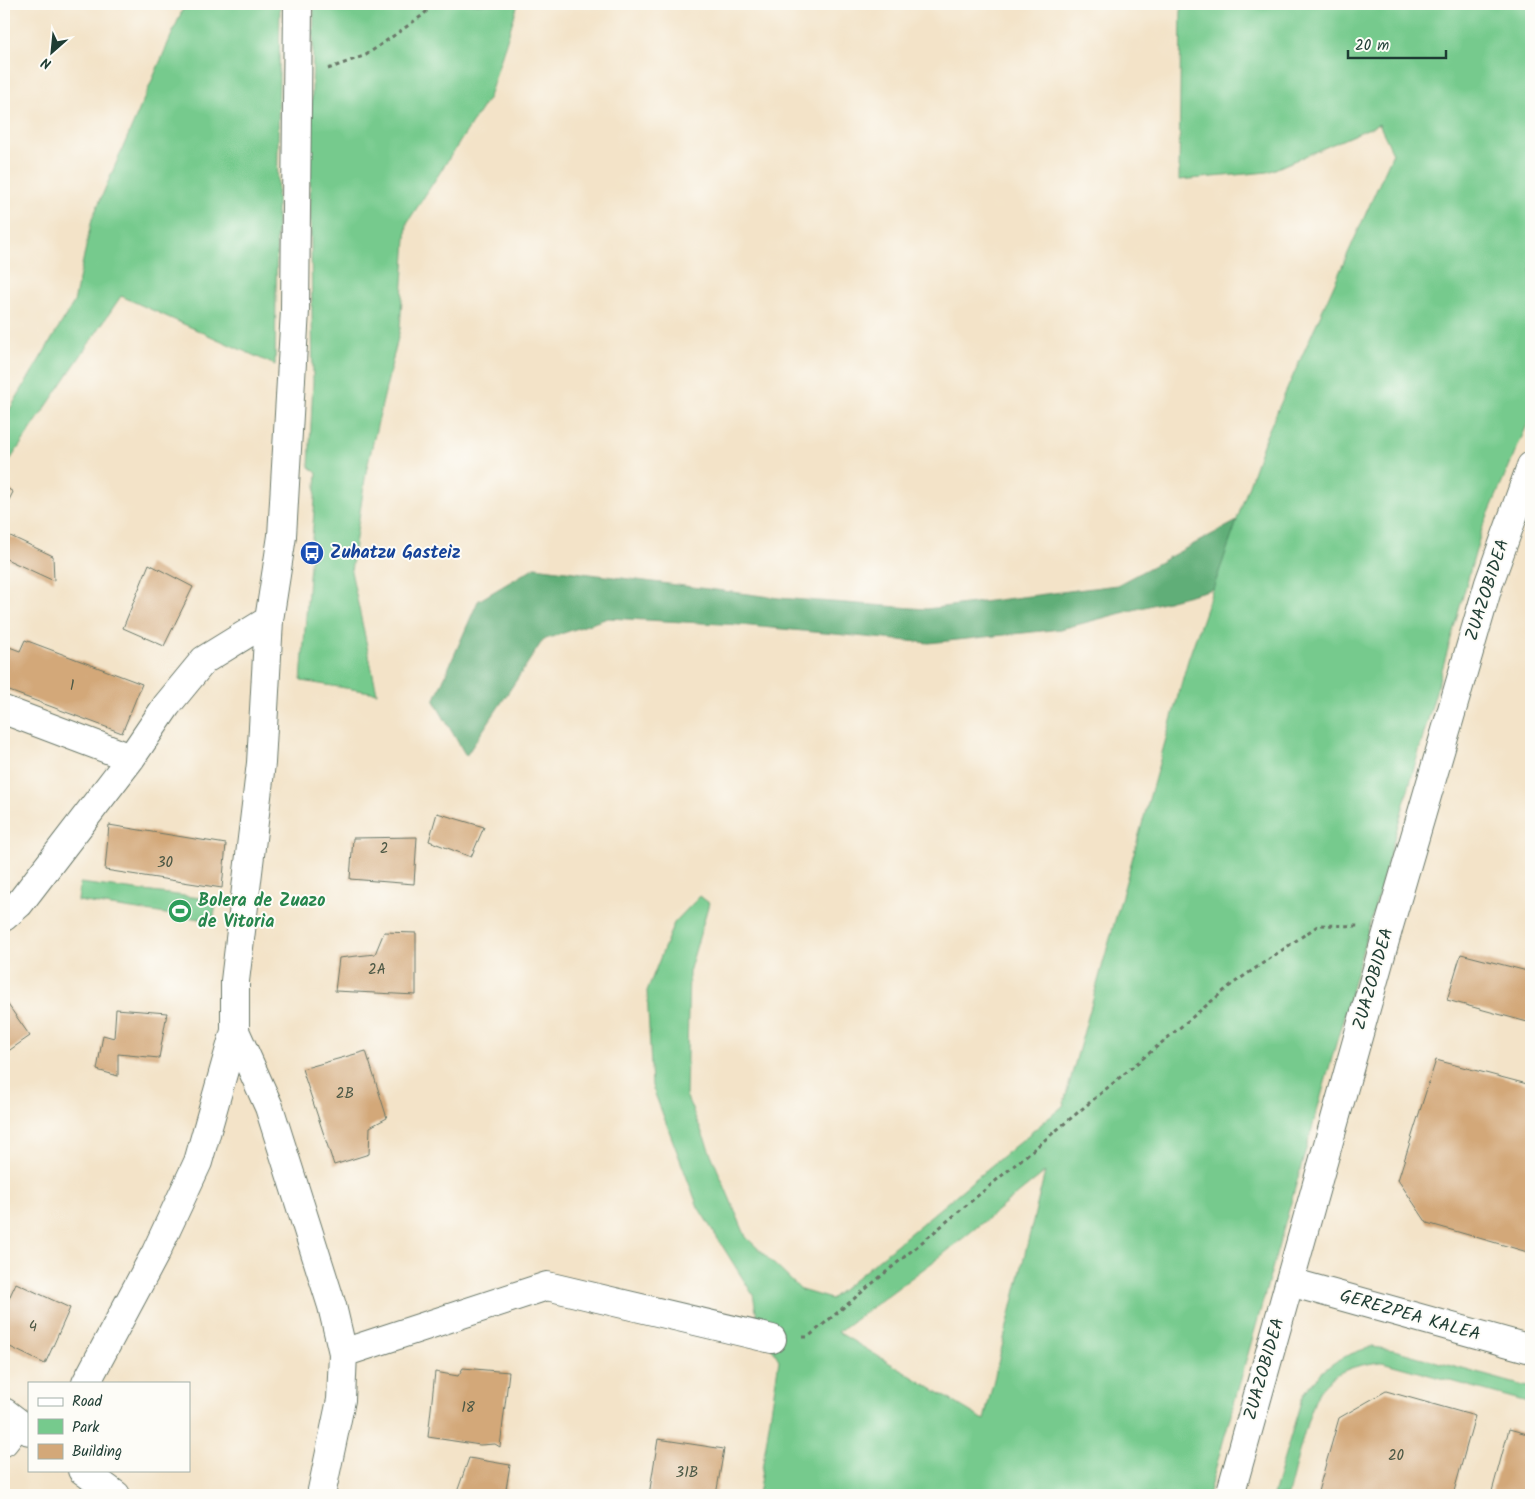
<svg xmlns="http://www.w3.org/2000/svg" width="1535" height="1499" font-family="Kalam,sans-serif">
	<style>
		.green { fill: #76ca8d; stroke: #4a8460; fill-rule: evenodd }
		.forest { fill: #60ae78; stroke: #407656 }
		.building { fill: #d3a879 }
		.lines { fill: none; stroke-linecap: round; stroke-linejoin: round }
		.minor-casing { stroke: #697768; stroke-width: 30 }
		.path { stroke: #697768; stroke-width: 3; stroke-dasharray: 4 4; stroke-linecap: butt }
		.minor { stroke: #fff; stroke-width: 28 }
		.labels { text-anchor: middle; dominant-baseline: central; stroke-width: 4; stroke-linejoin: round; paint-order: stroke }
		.number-label { font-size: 15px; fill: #4c5845 }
		.transit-label { font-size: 18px; font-weight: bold; fill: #164399; stroke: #fdfcf7; text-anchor: start }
		.street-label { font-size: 18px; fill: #1f3d34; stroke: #fdfcf7 }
		.leisure-label { font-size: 18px; font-weight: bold; fill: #27864d; stroke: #fdfcf7; text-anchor: start }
	</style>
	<rect width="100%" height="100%" fill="#fdfcf7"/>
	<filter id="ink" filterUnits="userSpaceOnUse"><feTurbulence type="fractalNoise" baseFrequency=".02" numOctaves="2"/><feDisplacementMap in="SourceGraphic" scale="10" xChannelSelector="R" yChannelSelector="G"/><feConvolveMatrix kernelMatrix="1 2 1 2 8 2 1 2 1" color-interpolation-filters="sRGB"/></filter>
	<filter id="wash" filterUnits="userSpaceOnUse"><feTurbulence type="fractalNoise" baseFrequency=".0096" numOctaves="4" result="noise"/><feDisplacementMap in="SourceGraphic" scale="20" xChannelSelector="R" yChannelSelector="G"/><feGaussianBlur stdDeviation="1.12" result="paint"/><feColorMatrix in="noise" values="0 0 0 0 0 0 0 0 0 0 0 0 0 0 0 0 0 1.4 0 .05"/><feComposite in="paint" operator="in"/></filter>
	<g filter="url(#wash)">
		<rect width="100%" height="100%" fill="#f3e3c8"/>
		<path class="green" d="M185,4H280L275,365L121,296L4,469V419L74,302L92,219Z
			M314,4H518L489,97L407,223L400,329L366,472L351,571L377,693L301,681L317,473L309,467L313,382L310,176Z
			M1181,4H1531V416L1482,529L1208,1495H758L779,1360L759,1326L753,1295L698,1207L652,1086L647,991L674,923L700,896L709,903L689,972L686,1095L746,1237L801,1290L831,1299L1063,1106L1188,660L1266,436L1393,153L1379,124L1268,172L1179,180ZM1045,1172L984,1420L838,1332L941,1256Z
			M80,883L217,900L213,921L78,901Z
			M1372,1347L1394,1350L1531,1388V1403L1382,1362C1361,1364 1338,1369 1323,1386C1310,1400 1294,1473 1288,1495H1273L1302,1398C1318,1369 1341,1355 1372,1347Z"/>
		<path class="forest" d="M1237,521L1213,589L1061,629L929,643L740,625L608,618L543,640L466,756L434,701L478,601L535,567L779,598L926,609L1117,585Z"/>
		<g id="blocks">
			<path class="building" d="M4,486L13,492L4,510Z
				M4,533L53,556L54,581L4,558Z
				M149,564L193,587L164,646L123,628Z
				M25,640L142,684L122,733L4,689V645L20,651Z
				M437,813L484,827L471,857L429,841Z
				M109,825L226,844L222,888L105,870Z
				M417,837L414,884L350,879L353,838Z
				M384,932L416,933V995L335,991L339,958L375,954Z
				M1461,954L1531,972V1023L1447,1000Z
				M4,999L30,1036L4,1054Z
				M116,1009L167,1013L159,1058L118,1054V1076L97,1070L103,1035L114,1038Z
				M366,1051L387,1118L370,1127L369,1154L334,1165L302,1069Z
				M1436,1060L1531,1085V1253L1427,1223L1398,1180Z
				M16,1283L70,1308L45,1364L4,1344V1309Z
				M463,1368L509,1372L500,1447L495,1444L480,1445L428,1437L435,1372L458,1376Z
				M1386,1391L1475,1416L1453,1495H1317L1339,1418Z
				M1509,1429L1531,1435V1495H1491Z
				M658,1439L724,1449L716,1495H649Z
				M469,1458L510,1465L505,1495H456Z"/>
		</g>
	</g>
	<g filter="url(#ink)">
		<use href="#blocks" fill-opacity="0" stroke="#697768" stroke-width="1"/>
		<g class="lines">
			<g class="minor-casing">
				<path id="minor" d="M4,710L131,758
					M4,917L19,904L131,758L167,705L204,660L269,620
					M235,1031L269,1107L332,1306L343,1353L341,1400L321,1495
					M1290,1282L1531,1349
					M343,1353L547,1286L772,1339
					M86,1383L156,1252L198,1162L235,1031V981L261,763L269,620L282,536L295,310L298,4
					M4,1412L29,1431
					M4,1442L19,1423
					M82,1470L116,1495
					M1230,1495L1389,926L1489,583L1531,466"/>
			</g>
			<path class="path" d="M328,69L366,55L423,15L433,4
				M803,1337H808L1231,985L1319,925L1358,926"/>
			<use href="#minor" class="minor"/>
		</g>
	</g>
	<defs>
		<g id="bus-disc" transform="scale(1.25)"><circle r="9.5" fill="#1a4fb4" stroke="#fdfcf7"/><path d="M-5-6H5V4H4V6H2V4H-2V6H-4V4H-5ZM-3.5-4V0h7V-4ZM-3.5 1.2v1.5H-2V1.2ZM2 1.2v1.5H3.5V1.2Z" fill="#fff"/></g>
		<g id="stadium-disc" transform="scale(1.25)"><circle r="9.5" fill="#2e9e5b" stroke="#fdfcf7"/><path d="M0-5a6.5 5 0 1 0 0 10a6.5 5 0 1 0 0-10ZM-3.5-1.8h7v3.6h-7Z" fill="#fff"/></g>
	</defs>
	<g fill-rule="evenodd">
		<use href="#bus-disc" x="312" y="553"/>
		<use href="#stadium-disc" x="180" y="911"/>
	</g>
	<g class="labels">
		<g class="number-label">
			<text x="72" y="686">1</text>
			<text x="384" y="849">2</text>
			<text x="165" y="863">30</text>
			<text x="377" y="970">2A</text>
			<text x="345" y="1094">2B</text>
			<text x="33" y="1327">4</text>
			<text x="468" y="1408">18</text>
			<text x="1396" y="1456">20</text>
			<text x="687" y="1473">31B</text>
		</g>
		<g class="transit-label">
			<text x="330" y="553">Zuhatzu Gasteiz</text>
		</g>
		<g class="street-label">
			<text transform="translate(1488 590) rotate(-72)">ZUAZOBIDEA</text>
			<text transform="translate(1374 979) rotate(-74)">ZUAZOBIDEA</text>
			<text transform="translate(1410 1316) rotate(16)">GEREZPEA KALEA</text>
			<text transform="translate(1265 1369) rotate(-74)">ZUAZOBIDEA</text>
		</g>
		<g class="leisure-label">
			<text x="198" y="901">Bolera de Zuazo<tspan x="198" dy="21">de Vitoria</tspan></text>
		</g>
	</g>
	<rect width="1535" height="1499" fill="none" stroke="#fdfcf7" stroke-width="20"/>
	<rect x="28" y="1382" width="162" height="90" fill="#fdfcf7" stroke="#a4b0a9"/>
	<rect x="38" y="1398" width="25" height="8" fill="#ffffff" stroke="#a4b0a9"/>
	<text x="72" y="1406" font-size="15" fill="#1f3d34">Road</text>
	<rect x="38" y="1419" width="25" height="15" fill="#76ca8d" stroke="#a4b0a9"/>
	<text x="72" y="1432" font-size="15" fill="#1f3d34">Park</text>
	<rect x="38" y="1444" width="25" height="15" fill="#d3a879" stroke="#a4b0a9"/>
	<text x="72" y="1456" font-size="15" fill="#1f3d34">Building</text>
	<g transform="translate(52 52) rotate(207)" stroke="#fdfcf7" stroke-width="4" paint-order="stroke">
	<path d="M0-4L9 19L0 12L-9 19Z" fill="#1f3d34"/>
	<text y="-8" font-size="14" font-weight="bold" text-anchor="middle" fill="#1f3d34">N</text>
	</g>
	<path d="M1348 50v8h98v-8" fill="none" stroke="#1f3d34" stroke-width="2.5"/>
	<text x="1355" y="50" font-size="15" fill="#1f3d34" stroke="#fdfcf7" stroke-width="4" paint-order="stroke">20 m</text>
</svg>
